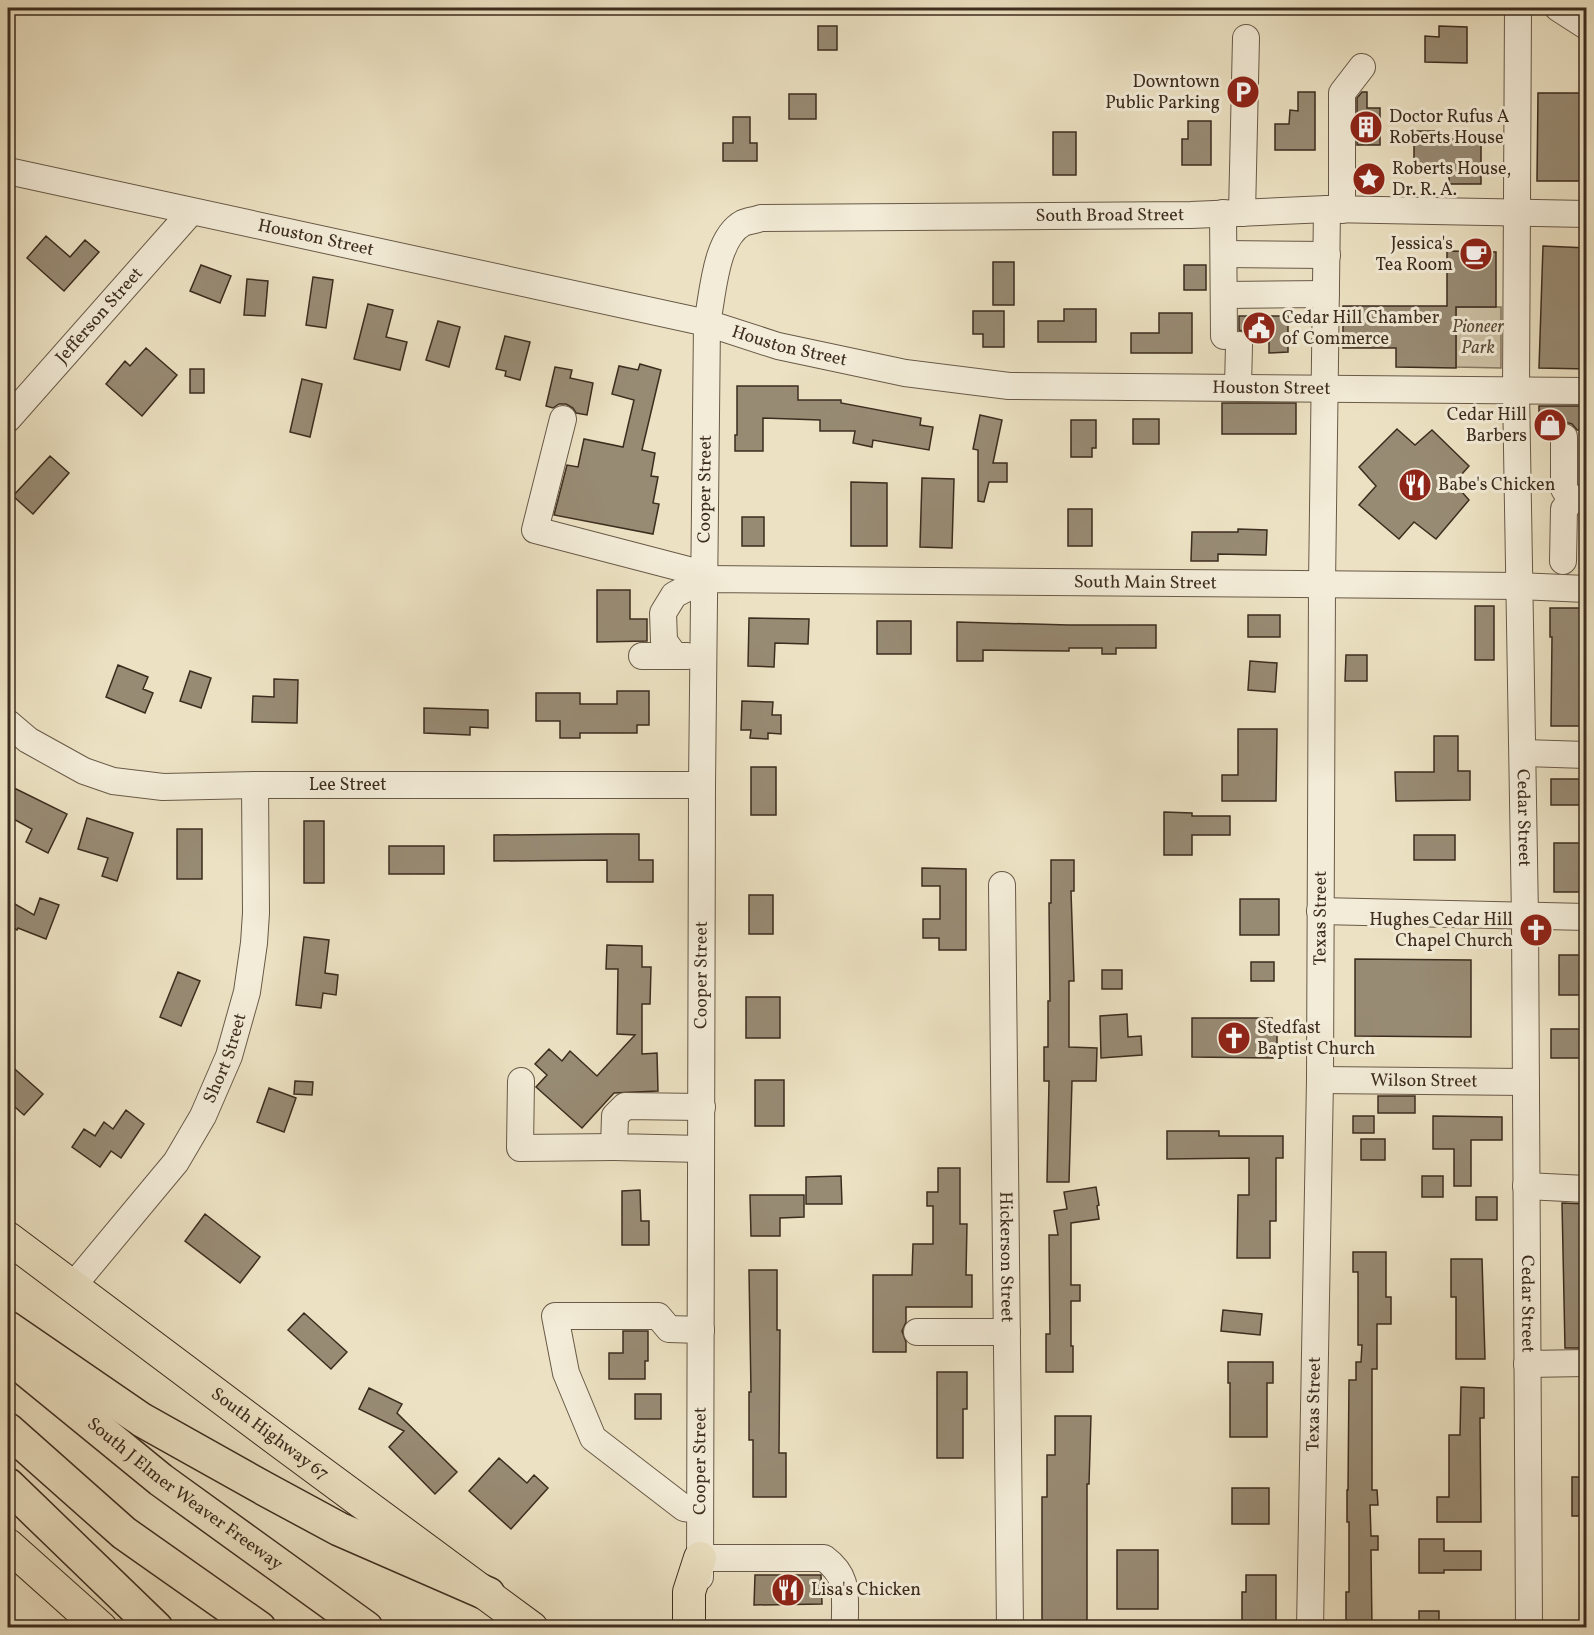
<svg xmlns="http://www.w3.org/2000/svg" width="1594" height="1635" font-family="Vollkorn,serif">
	<style>
		.green { fill: #cec3a7; stroke: #867863; stroke-width: 1.5 }
		.building { fill: #988b74; stroke: #3d2d1f; stroke-width: 1.5 }
		.lines { fill: none; stroke-linecap: round; stroke-linejoin: round }
		.minor-casing { stroke: #695a48; stroke-width: 28 }
		.major-casing { stroke: #3d2d1f; stroke-width: 34 }
		.highway-casing { stroke: #3d2d1f; stroke-width: 36 }
		.minor { stroke: #f3ecd8; stroke-width: 26 }
		.major { stroke: #ece2c3; stroke-width: 32 }
		.highway { stroke: #ece2c3; stroke-width: 33 }
		.labels { text-anchor: middle; dominant-baseline: central; stroke-width: 6; stroke-linejoin: round; paint-order: stroke }
		.poi-label { font-size: 18px; fill: #3d2d1f; stroke: #f3ecd8; text-anchor: start }
		.street-label { font-size: 18px; fill: #3d2d1f; stroke: #f3ecd8 }
		.park-label { font-size: 18px; font-style: italic; fill: #5a4b3a; stroke: #f3ecd8 }
	</style>
	<rect width="100%" height="100%" fill="#ece2c3"/>
	<filter id="stains"><feTurbulence type="fractalNoise" baseFrequency=".00333" numOctaves="4"/><feColorMatrix values="0 0 0 0 .2 0 0 0 0 .09 0 0 0 0 .02 0 0 0 .5 -.17"/></filter>
	<radialGradient id="worn" r=".72"><stop offset=".6" stop-color="#630" stop-opacity="0"/><stop offset="1" stop-color="#630" stop-opacity=".3"/></radialGradient>
	<path class="green" d="M1456,307H1501V368L1456,367Z"/>
	<path class="building" d="M818,26H837V50H818Z
		M1439,26L1467,27V63L1425,62V36L1439,37Z
		M1298,92H1315V150H1275V124H1289L1290,110L1298,111Z
		M1362,92H1367V108H1380V145H1357V98Z
		M1538,93H1587V181H1537Z
		M789,94H816V119H789Z
		M733,117H750V143H757V161H723V143H733Z
		M1188,121H1211V165H1182V139H1188Z
		M1414,131H1436V139H1481V184H1449V167H1414Z
		M1053,132H1076V175H1053Z
		M46,236L70,257L85,240L99,252L64,291L27,258Z
		M1543,246L1587,248V369L1539,368Z
		M1447,251L1496,252V307H1456V368L1396,367V348H1343V306H1447Z
		M993,262H1014V305H993Z
		M201,265L231,276L220,303L190,291Z
		M1184,265H1206V290H1184Z
		M313,277L333,280L326,328L306,325Z
		M247,279L268,281L265,316L244,315Z
		M368,304L393,310L386,337L407,342L400,370L354,359Z
		M1064,309H1096V342H1038V321H1064Z
		M973,311H1004V347H983V334H973Z
		M1159,313H1192V353H1131V333H1159Z
		M1239,316H1288V352L1269,353V339L1253,340L1247,333L1239,330Z
		M438,321L460,327L449,367L426,360Z
		M505,336L530,342L520,380L505,376L506,371L496,369Z
		M146,348L177,375L142,416L106,384L125,361L130,366Z
		M640,364L661,370L642,450L655,453L651,476L658,477L653,503L659,504L653,534L554,515L567,465L578,467L584,439L623,447L634,400L612,394L619,366L638,370Z
		M555,367L572,370L570,378L593,383L587,415L576,413L573,408L566,404H559L553,408L546,406Z
		M190,369H204V393H190Z
		M302,379L322,384L310,437L290,432Z
		M737,386H798V400H841V403L921,418L920,425L933,427L929,450L873,440L872,447L853,443L855,431H820V420L763,418V451H735V435H737Z
		M1222,403H1296V434H1222Z
		M1539,406H1587V430H1577L1572,424L1565,422L1557,424L1551,430H1539Z
		M980,415L1002,420L993,463H1007V482H989L984,502L978,501V450L973,449Z
		M1133,419H1159V444H1133Z
		M1071,420H1096V448H1092V457H1071Z
		M1397,429L1415,445L1432,430L1469,466L1454,483L1469,500L1436,539L1414,522L1399,539L1359,505L1376,486L1359,467Z
		M50,456L69,473L33,514L13,496Z
		M922,478L954,479L952,548L920,547Z
		M851,482L887,483V546H851Z
		M1068,509H1092V546H1068Z
		M742,517H764V546H742Z
		M1238,529L1267,530L1266,555L1218,554V561H1191L1192,532H1238Z
		M597,590H630V619H647V641L597,642Z
		M1475,606H1494V660H1475Z
		M1550,608H1587V726H1551L1552,637H1550Z
		M1248,615H1280V637H1248Z
		M749,618L809,619L808,644L775,643L774,667L748,666Z
		M877,621H911V654H877Z
		M957,622L1069,625H1156V648H1116V654H1102V648H1069V651L983,650V661H957Z
		M1346,655H1367V681H1345Z
		M1250,661L1277,663L1275,692L1248,690Z
		M118,665L148,677L143,689L153,693L145,713L106,697Z
		M190,671L211,678L201,708L180,701Z
		M274,679L298,680L297,723L252,722L253,696L274,697Z
		M617,691H649V725H637V733H580V738H560V721H536V693H580V704H617Z
		M742,701L773,702L772,715H781V734L768,733V739L750,738L751,730H741Z
		M424,708L488,710V728L470,727V735L424,733Z
		M1238,729H1277L1276,801H1222V775H1238Z
		M1434,736H1458V771H1470V800L1396,801L1395,772H1434Z
		M751,767H776V815H751Z
		M1551,779H1587V805H1551Z
		M8,785L67,814L48,853L26,842L32,829L8,816Z
		M1164,812L1192,813V816H1230V835H1192V855H1164Z
		M87,818L133,833L117,881L102,876L108,858L78,849Z
		M304,821H324V883H304Z
		M177,829H202V879H177Z
		M607,834H639V860H653V882H607V860L494,861V835Z
		M1414,835H1455V860H1414Z
		M1554,843H1587V892H1554Z
		M389,846H444V874H389Z
		M1051,860H1074V891H1071L1074,981H1069V1047L1097,1048L1096,1081H1072L1069,1182H1047L1049,1081H1044V1047H1048V1001H1050L1049,903H1051Z
		M922,868L966,869V950H939V938H923V919H940V886H922Z
		M749,895H773V934H749Z
		M40,898L59,905L46,939L18,928L17,930L8,925V900L34,915Z
		M1240,899H1279V935H1240Z
		M304,937L329,940L325,973L338,975L336,995L323,993L321,1008L296,1005Z
		M607,945L642,946V967H651L650,1004H642V1054L657,1053L658,1091L614,1093L582,1128L536,1087L547,1075L535,1064L549,1049L562,1061L570,1051L597,1076L635,1035L617,1034L618,969H606Z
		M1559,955H1587V995H1559Z
		M1355,959L1471,960V1037L1355,1036Z
		M1251,962H1274V981H1251Z
		M1102,970H1122V989H1102Z
		M178,972L200,981L181,1026L160,1017Z
		M746,997H780V1038H746Z
		M1127,1014L1128,1037L1141,1036L1142,1055L1101,1058L1100,1016Z
		M1192,1018H1272V1028H1277V1047H1273V1058L1192,1057Z
		M1551,1029H1580V1058H1551Z
		M8,1063L43,1094L24,1115L8,1101Z
		M755,1080H784V1126H755Z
		M295,1081L313,1082L312,1095L294,1094Z
		M269,1088L296,1098L284,1132L257,1122Z
		M1378,1096H1415V1113H1378Z
		M126,1110L144,1124L121,1158L111,1151L100,1167L72,1147L84,1129L95,1136L104,1122L113,1129Z
		M1353,1116H1374V1133H1353Z
		M1433,1116L1502,1117V1140H1471V1186H1454V1149H1433Z
		M1167,1131H1219V1136H1283V1158H1276V1221H1270V1258H1237L1238,1195H1249V1158L1167,1159Z
		M1361,1139H1385V1160H1361Z
		M938,1168H960V1224H967L966,1275H972V1307H906V1322L902,1331L906,1342V1352H873V1275H912L913,1244H933V1206H927V1192H938Z
		M841,1176L842,1204H806V1177Z
		M1422,1176H1443V1197H1422Z
		M1096,1187L1099,1205L1097,1206L1099,1219L1071,1223V1285H1080V1301H1071V1346H1073V1372H1046V1334H1050L1049,1235H1058L1054,1211L1067,1209L1064,1192Z
		M640,1190L641,1221H649V1245H622V1191Z
		M750,1195H804V1217L780,1218V1236H751Z
		M1476,1197H1497V1220H1476Z
		M1562,1203L1587,1204V1348H1565Z
		M205,1214L260,1257L240,1283L185,1241Z
		M1353,1252H1386V1297H1391V1324H1377V1369H1372V1490H1377L1378,1505H1370L1371,1536H1378V1550H1371L1372,1628H1346V1592H1349V1522H1347V1490H1348L1349,1380H1356V1362H1361L1362,1345H1358V1272H1353Z
		M1451,1259H1482L1485,1359H1456V1297H1451Z
		M749,1270H777V1330H780L779,1453H786V1497H753V1440H749V1392H751Z
		M1223,1310L1262,1314L1260,1335L1221,1331Z
		M304,1313L347,1352L331,1369L288,1330Z
		M623,1331H648V1361H645V1379H609V1353H623Z
		M1228,1362H1273V1383H1267V1437H1230V1383H1228Z
		M937,1372H967V1409H963V1458H937Z
		M1461,1387L1484,1388V1418H1480L1481,1522H1437V1497H1449V1435H1460Z
		M369,1388L402,1404L397,1413L457,1472L435,1494L389,1447L404,1431L359,1409Z
		M635,1394H661V1419H635Z
		M1055,1416H1091L1089,1484H1087V1628H1042V1497H1047V1455H1055Z
		M499,1458L527,1483L534,1475L548,1488L511,1529L469,1491Z
		M1572,1477H1587V1516H1572Z
		M1232,1488H1269V1524H1232Z
		M1419,1539H1444V1551H1481V1570H1444V1573H1419Z
		M1117,1550H1158V1609H1117Z
		M755,1575H821L822,1604L754,1605Z
		M1246,1575H1276V1628H1242V1592H1246Z
		M1419,1611H1439V1628H1419Z"/>
	<g class="lines">
		<g class="minor-casing">
			<g id="minor">
				<path id="s1" d="M1518,8L1516,390L1525,917L1529,1628"/>
				<path d="M1558,8L1586,26"/>
				<path id="s2" d="M8,171L707,323L778,346L905,373L1009,386L1586,391"/>
				<path d="M1342,210V93L1362,67"/>
				<path d="M1223,213L1224,336"/>
				<path d="M1242,213L1246,38"/>
				<path d="M1225,254L1327,255"/>
				<path d="M1224,295L1326,294"/>
				<path d="M1238,386L1239,345"/>
				<path id="s3" d="M8,419L191,212"/>
				<path d="M563,419L535,530L704,574"/>
				<path d="M1564,437V489L1572,500"/>
				<path d="M1563,561L1564,509L1572,500L1586,499"/>
				<path d="M642,656H687"/>
				<path id="s4" d="M675,656L664,641L663,613L674,595L704,579L1520,586L1586,589"/>
				<path id="s5" d="M8,723L28,740L84,771L113,781L163,787L255,785H702"/>
				<path d="M1523,753L1586,755"/>
				<path id="s6" d="M1002,885L1010,1628"/>
				<path d="M1320,911L1586,917"/>
				<path id="s7" d="M1320,1080L1526,1082"/>
				<path d="M521,1081L520,1148L614,1147"/>
				<path d="M701,1149L614,1147L615,1116L625,1106L702,1107"/>
				<path d="M1526,1186L1586,1189"/>
				<path id="s8" d="M72,1287L176,1162L203,1116L229,1056L247,992L254,943L256,913L255,785"/>
				<path d="M917,1332H1007"/>
				<path d="M1527,1364L1586,1363"/>
				<path d="M700,1510L684,1508L593,1438L566,1373L555,1316H658L669,1329L701,1330"/>
				<path d="M700,1558H824C851,1578 844,1597 845,1628"/>
				<path id="s9" d="M700,1577L702,785L707,323C713,295 715,238 743,223C748,221 756,220 761,218L1191,215L1327,209L1586,214"/>
				<path id="s10" d="M1310,1628L1320,1080L1322,585L1327,209"/>
			</g>
		</g>
		<g class="major-casing">
			<g id="major">
				<path id="s11" d="M8,1238L280,1442L532,1628"/>
				<path d="M8,1545L101,1628"/>
				<path d="M689,1628V1592L700,1558"/>
			</g>
		</g>
		<g class="highway-casing">
			<g id="highway">
				<path d="M8,1328L142,1420L265,1489L339,1529L488,1594"/>
				<path id="s12" d="M8,1355L161,1480L366,1628"/>
				<path d="M8,1430L124,1533L259,1628"/>
				<path d="M8,1485L156,1628"/>
			</g>
		</g>
		<use href="#minor" class="minor"/>
		<use href="#major" class="major"/>
		<use href="#highway" class="highway"/>
	</g>
	<defs>
		<g id="parking-disc" transform="scale(1.725)"><circle r="9.5" fill="#8f2418" stroke="#f3ecd8"/><path d="M-3.5-5.5H1a3.5 3.5 0 0 1 0 7H-1V5.5H-3.5ZM-1-3.4V-.6H.8a1.4 1.4 0 0 0 0-2.8Z" fill="#fff"/></g>
		<g id="building-disc" transform="scale(1.725)"><circle r="9.5" fill="#8f2418" stroke="#f3ecd8"/><path d="M-4-6H4V6H1V3H-1V6H-4ZM-2.5-4.3h1.7v1.8h-1.7ZM.8-4.3h1.7v1.8H.8ZM-2.5-1h1.7V.8h-1.7ZM.8-1h1.7V.8H.8Z" fill="#fff"/></g>
		<g id="sight-disc" transform="scale(1.725)"><circle r="9.5" fill="#8f2418" stroke="#f3ecd8"/><path d="M0-6L1.8-2.2L6-1.7L2.9 1.2L3.7 5.4L0 3.3L-3.7 5.4L-2.9 1.2L-6-1.7L-1.8-2.2Z" fill="#fff"/></g>
		<g id="cafe-disc" transform="scale(1.725)"><circle r="9.5" fill="#8f2418" stroke="#f3ecd8"/><path d="M-5.5-4.5H6V0H3Q3 3.5 0 3.5H-2.5Q-5.5 3.5-5.5 0ZM3-3.2v2h1.7v-2ZM-6 4.5H4V6H-6Z" fill="#fff"/></g>
		<g id="civic-disc" transform="scale(1.725)"><circle r="9.5" fill="#8f2418" stroke="#f3ecd8"/><path d="M-.6-6.5H3V-4.5H.6V-3L4-1V1h2V6H-6V1h2V-1L-.6-3ZM-1.2 2.5V6h2.4V2.5Z" fill="#fff"/></g>
		<g id="shop-disc" transform="scale(1.725)"><circle r="9.5" fill="#8f2418" stroke="#f3ecd8"/><path d="M-5-2.5h2.3a2.7 3.5 0 0 1 5.4 0H5L5.5 6h-11ZM-1.5-2.5h3a1.5 2.3 0 0 0-3 0Z" fill="#fff"/></g>
		<g id="restaurant-disc" transform="scale(1.725)"><circle r="9.5" fill="#8f2418" stroke="#f3ecd8"/><path d="M-5-6h1v4h1v-4h1v4h1v-4h1v5L-1.5 .5V6h-2V.5L-5-1ZM5-6V6H3V1.5H1.5Q1.5-4 5-6Z" fill="#fff"/></g>
		<g id="church-disc" transform="scale(1.725)"><circle r="9.5" fill="#8f2418" stroke="#f3ecd8"/><path d="M-1.2-6h2.4v3.5h3.3v2.4h-3.3V6h-2.4V-.1h-3.3v-2.4h3.3Z" fill="#fff"/></g>
	</defs>
	<g fill-rule="evenodd">
		<use href="#parking-disc" x="1243" y="92"/>
		<use href="#building-disc" x="1366" y="127"/>
		<use href="#sight-disc" x="1369" y="179"/>
		<use href="#cafe-disc" x="1476" y="254"/>
		<use href="#civic-disc" x="1259" y="328"/>
		<use href="#shop-disc" x="1550" y="425"/>
		<use href="#restaurant-disc" x="1415" y="485"/>
		<use href="#church-disc" x="1536" y="930"/>
		<use href="#church-disc" x="1234" y="1038"/>
		<use href="#restaurant-disc" x="788" y="1590"/>
	</g>
	<g class="labels">
		<g class="poi-label">
			<text x="1220" y="82" text-anchor="end">Downtown<tspan x="1220" dy="21">Public Parking</tspan></text>
			<text x="1389" y="117">Doctor Rufus A<tspan x="1389" dy="21">Roberts House</tspan></text>
			<text x="1392" y="169">Roberts House,<tspan x="1392" dy="21">Dr. R. A.</tspan></text>
			<text x="1453" y="244" text-anchor="end">Jessica's<tspan x="1453" dy="21">Tea Room</tspan></text>
			<text x="1282" y="318">Cedar Hill Chamber<tspan x="1282" dy="21">of Commerce</tspan></text>
			<text x="1527" y="415" text-anchor="end">Cedar Hill<tspan x="1527" dy="21">Barbers</tspan></text>
			<text x="1438" y="485">Babe's Chicken</text>
			<text x="1513" y="920" text-anchor="end">Hughes Cedar Hill<tspan x="1513" dy="21">Chapel Church</tspan></text>
			<text x="1257" y="1028">Stedfast<tspan x="1257" dy="21">Baptist Church</tspan></text>
			<text x="811" y="1590">Lisa's Chicken</text>
		</g>
		<g class="street-label">
			<text stroke="none"><textPath href="#s9" startOffset="1731">South Broad Street</textPath></text>
			<text stroke="none"><textPath href="#s2" startOffset="315">Houston Street</textPath></text>
			<text stroke="none"><textPath href="#s3" startOffset="138">Jefferson Street</textPath></text>
			<text stroke="none"><textPath href="#s2" startOffset="801">Houston Street</textPath></text>
			<text stroke="none"><textPath href="#s2" startOffset="1287">Houston Street</textPath></text>
			<text stroke="none"><textPath href="#s9" startOffset="1088">Cooper Street</textPath></text>
			<text stroke="none"><textPath href="#s4" startOffset="543">South Main Street</textPath></text>
			<text stroke="none"><textPath href="#s5" startOffset="356">Lee Street</textPath></text>
			<text stroke="none"><textPath href="#s1" startOffset="810">Cedar Street</textPath></text>
			<text stroke="none"><textPath href="#s10" startOffset="710">Texas Street</textPath></text>
			<text stroke="none"><textPath href="#s9" startOffset="602">Cooper Street</textPath></text>
			<text stroke="none"><textPath href="#s8" startOffset="278">Short Street</textPath></text>
			<text stroke="none"><textPath href="#s7" startOffset="104">Wilson Street</textPath></text>
			<text stroke="none"><textPath href="#s6" startOffset="372">Hickerson Street</textPath></text>
			<text stroke="none"><textPath href="#s1" startOffset="1296">Cedar Street</textPath></text>
			<text stroke="none"><textPath href="#s10" startOffset="224">Texas Street</textPath></text>
			<text stroke="none"><textPath href="#s11" startOffset="327">South Highway 67</textPath></text>
			<text stroke="none"><textPath href="#s9" startOffset="116">Cooper Street</textPath></text>
			<text stroke="none"><textPath href="#s12" startOffset="225">South J Elmer Weaver Freeway</textPath></text>
		</g>
		<g class="park-label">
			<text x="1478" y="327">Pioneer<tspan x="1478" dy="21">Park</tspan></text>
		</g>
	</g>
	<rect width="1594" height="1635" fill="none" stroke="#ece2c3" stroke-width="30"/>
	<rect x="9" y="9" width="1576" height="1617" fill="none" stroke="#3d2d1f" stroke-width="3"/>
	<rect x="15" y="15" width="1564" height="1605" fill="none" stroke="#3d2d1f" stroke-width="1.5"/>
	<rect width="100%" height="100%" filter="url(#stains)"/>
	<rect width="100%" height="100%" fill="url(#worn)"/>
</svg>
